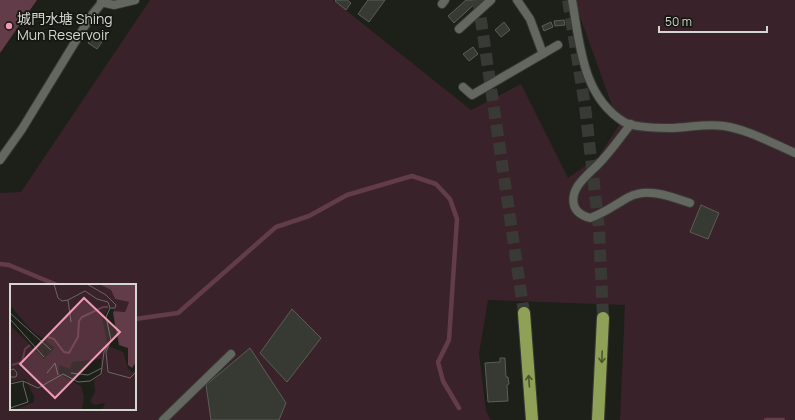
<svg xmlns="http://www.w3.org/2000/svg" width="795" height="420" font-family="Manrope,'Noto Sans TC',sans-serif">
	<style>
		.green { fill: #3a222a; fill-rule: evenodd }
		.water { fill: #623c48 }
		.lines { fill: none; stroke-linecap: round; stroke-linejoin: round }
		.stream { stroke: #623c48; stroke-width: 4.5 }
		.building { fill: #373933; stroke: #5b5e57 }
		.highway-tunnel { stroke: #393a35; stroke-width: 12; stroke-dasharray: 12 6; stroke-linecap: butt }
		.lane-casing { stroke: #383a36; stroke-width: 10 }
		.highway-casing { stroke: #383a36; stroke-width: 14 }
		.lane { stroke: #646760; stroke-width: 8 }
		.highway { stroke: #8ea156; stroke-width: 12 }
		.oneway { stroke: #4b5530 }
		.poi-dot { fill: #f09ab6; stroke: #141610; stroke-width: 1.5 }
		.labels { text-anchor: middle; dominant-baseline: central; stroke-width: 3.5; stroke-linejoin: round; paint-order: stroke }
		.poi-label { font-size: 14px; fill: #d5d6d2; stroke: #141610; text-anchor: start }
		.inset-river { fill: none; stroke: #623c48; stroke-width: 2 }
		.inset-road { fill: none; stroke: #676863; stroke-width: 1 }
		.view { fill: #f09ab6; fill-opacity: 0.15; stroke: #f09ab6; stroke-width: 2 }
		.inset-edge { fill: none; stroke: #d5d6d2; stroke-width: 2 }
	</style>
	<rect width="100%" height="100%" fill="#1d1f19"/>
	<path class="green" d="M150,0H333L471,110L521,84L568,178L599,156L619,125L574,0H795V420H620L625,305L488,300L479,354L486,411L491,420H0V193L21,192ZM11,285H135V409H11Z"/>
	<path class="water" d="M0,0H37L0,53Z"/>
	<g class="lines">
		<path class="stream" d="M0,264L9,265L57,285
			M135,319L178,313L276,227L309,216L347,195L412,176L436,184L450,199L457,219L449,340L438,362L443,381L459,408
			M766,420H783"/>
	</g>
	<path class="building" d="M336,0H347L351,3L346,10L335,1Z
		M368,0H385L369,22L358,14Z
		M466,0H479L454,23L448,16Z
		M564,20L565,25L555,26L554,21Z
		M504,22L510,30L501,37L495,30Z
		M551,22L553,27L544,31L542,26Z
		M94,32L104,39L97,49L88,43Z
		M473,47L478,54L469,61L463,54Z
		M701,205L719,213L708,239L690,232Z
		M292,309L321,338L287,382L260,353Z
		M250,348L286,403L279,420H211L206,385Z
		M500,358H505L506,377H508L509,384L507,385L508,401L488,402L485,363L500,362Z"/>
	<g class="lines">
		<path class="highway-tunnel" d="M478,0L524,313
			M568,0L585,106L599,228L603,318"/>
		<g class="lane-casing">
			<path id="lane" d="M517,0L530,19L543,54
				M572,0C580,44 582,96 624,122C636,128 657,128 669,128C688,128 705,123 724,126C749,130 772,143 795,153
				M101,2L114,5L135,0
				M442,4L445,0
				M459,29L491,0
				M463,87L472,95L558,45
				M631,124C622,135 614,147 604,158C593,172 569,185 574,205C576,213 583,216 590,218C605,213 616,204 629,197C648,187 672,197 690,203
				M0,160L22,129L91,16L104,0
				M163,420L231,354"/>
		</g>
		<g class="highway-casing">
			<path id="highway" d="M524,313L532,420
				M598,420L603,318"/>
		</g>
		<use href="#lane" class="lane"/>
		<use href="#highway" class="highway"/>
	</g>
	<defs><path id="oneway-shaft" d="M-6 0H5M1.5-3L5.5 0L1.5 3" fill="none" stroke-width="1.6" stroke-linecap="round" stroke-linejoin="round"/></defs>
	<g class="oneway">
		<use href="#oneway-shaft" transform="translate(602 357) rotate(92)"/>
		<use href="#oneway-shaft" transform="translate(529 381) rotate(-94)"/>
	</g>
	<circle class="poi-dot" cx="9" cy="26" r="4"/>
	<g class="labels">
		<g class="poi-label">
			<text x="17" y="18">城門水塘 Shing<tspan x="17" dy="16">Mun Reservoir</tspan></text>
		</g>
	</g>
	<g transform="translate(10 284)">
		<rect width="126" height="126" fill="#1d1f19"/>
		<path d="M0,0H89L101,6L105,15L119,18L115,28L104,27L100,22L92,34L98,62L113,68L118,84L122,88L126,85V126H92L95,119L84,121L80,117L85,108L84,96L91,91V75L62,78L60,85L49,81V90L71,102L74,113L72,126H4L24,118V112L15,95L0,98V41L34,75L45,64L20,45L0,21Z" fill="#3a222a"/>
		<path d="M89,0H126V78L122,84L118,81V64L109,61L103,29L104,27L115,28L119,18L105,15L101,6Z" fill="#623c48"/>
		<path class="inset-river" d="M38,53L44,55L54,68L59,69L68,53L69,37L72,33L93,23H98M2,81L12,78L15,65L20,61"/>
		<path class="inset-road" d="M44,0L48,14L52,17L58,16L75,7L87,15L98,18L100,24L96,33L101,56L96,68L98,88L120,94L126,88M77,0L96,11L106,21L105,24H100M58,16L61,38M0,29L41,66M0,35L34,73M0,86L4,85L7,89L6,93H0M37,89L45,79L48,91M61,89L78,91L92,84M0,100L13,97L28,104L53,90L68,98L80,97L91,90L94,68L99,59M0,124L18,118L13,100L14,97"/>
		<path class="view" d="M74,14L110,48L45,114L10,80Z"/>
		<rect width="126" height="126" class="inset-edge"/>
	</g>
	<path d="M659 26v6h108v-6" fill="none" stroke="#d5d6d2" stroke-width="2"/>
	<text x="665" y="26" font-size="12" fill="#d5d6d2" stroke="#141610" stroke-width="3" paint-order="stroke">50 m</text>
</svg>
